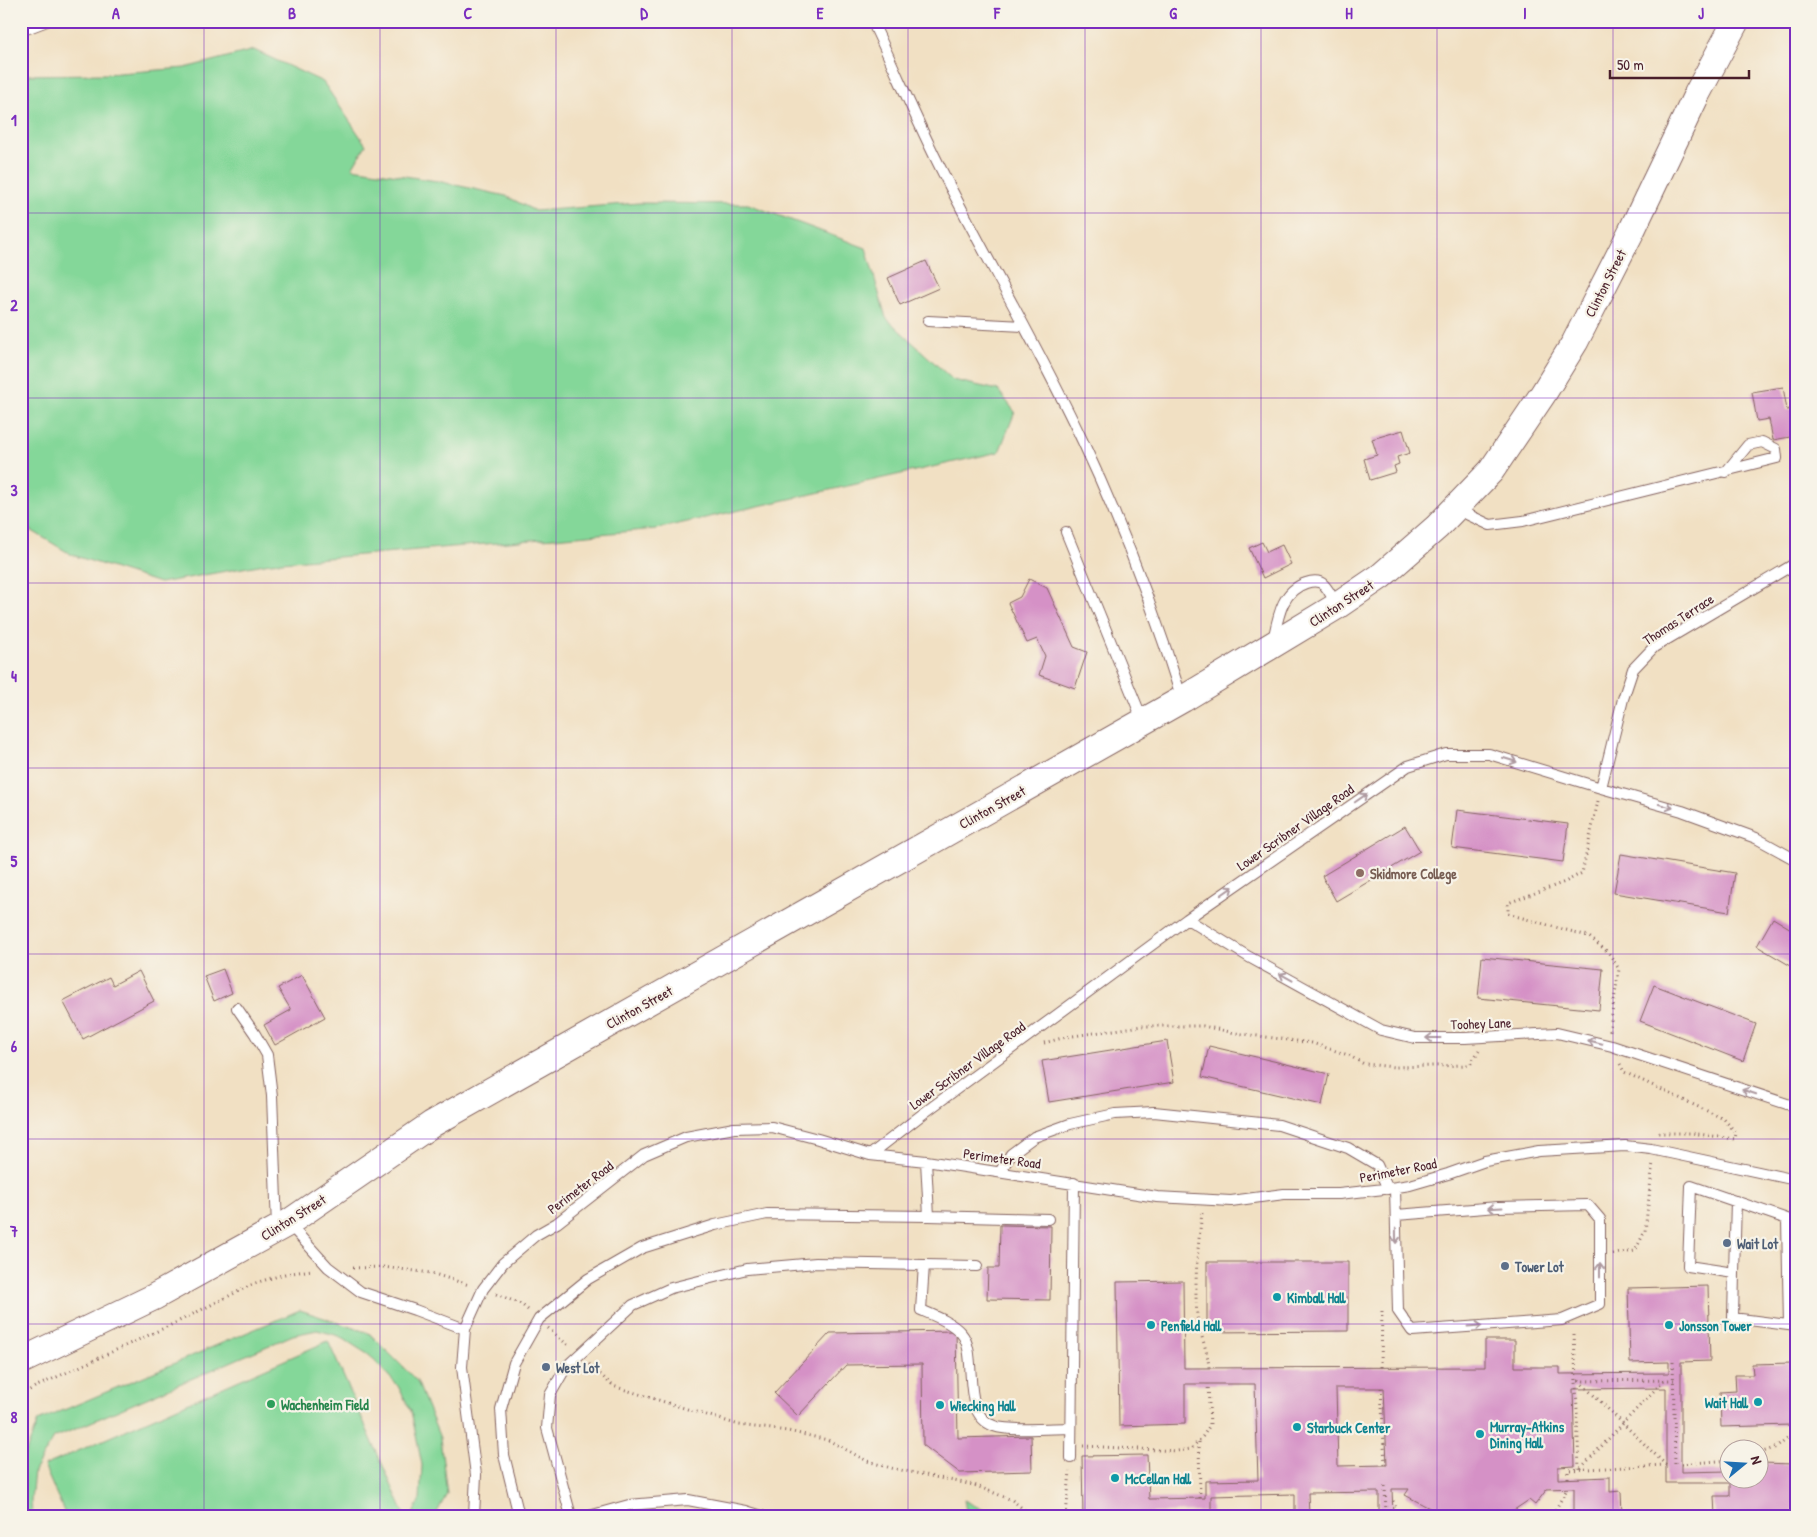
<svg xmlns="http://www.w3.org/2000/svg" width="1817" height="1537" font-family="'Patrick Hand',sans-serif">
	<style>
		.green { fill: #84d799; stroke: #677b62 }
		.building { fill: #d591c6; fill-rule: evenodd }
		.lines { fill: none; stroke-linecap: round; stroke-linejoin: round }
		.service-casing { stroke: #846360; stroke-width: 12 }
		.tertiary-casing { stroke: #846360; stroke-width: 28 }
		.path { stroke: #846360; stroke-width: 3; stroke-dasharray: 1 4; stroke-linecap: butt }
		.service { stroke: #fff; stroke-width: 10 }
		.tertiary { stroke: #fff; stroke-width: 26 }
		.oneway { stroke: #ae9aa0 }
		.grid { fill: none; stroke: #7b2cbf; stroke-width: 1; stroke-opacity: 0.55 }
		.education-dot { fill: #8d6e63; stroke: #f7f3e8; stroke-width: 2 }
		.service-dot { fill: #5c6f8a; stroke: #f7f3e8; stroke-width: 2 }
		.culture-dot { fill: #0f9aa8; stroke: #f7f3e8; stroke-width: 2 }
		.leisure-dot { fill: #2e9e5b; stroke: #f7f3e8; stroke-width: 2 }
		.labels { text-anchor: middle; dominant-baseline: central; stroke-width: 4.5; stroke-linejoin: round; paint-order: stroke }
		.street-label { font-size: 14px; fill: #4a1f2b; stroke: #f7f3e8 }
		.education-label { font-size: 14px; font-weight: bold; fill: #785e54; stroke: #f7f3e8; text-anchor: start }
		.service-label { font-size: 14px; font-weight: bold; fill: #4e5e75; stroke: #f7f3e8; text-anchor: start }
		.culture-label { font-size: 14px; font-weight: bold; fill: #0d838f; stroke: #f7f3e8; text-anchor: start }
		.leisure-label { font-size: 14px; font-weight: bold; fill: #27864d; stroke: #f7f3e8; text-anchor: start }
		.neatline { fill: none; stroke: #7b2cbf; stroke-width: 2 }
		.grid-label { font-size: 16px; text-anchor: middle; font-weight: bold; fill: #7b2cbf }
	</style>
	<rect width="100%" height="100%" fill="#f7f3e8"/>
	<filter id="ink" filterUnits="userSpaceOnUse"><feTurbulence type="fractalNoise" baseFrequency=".02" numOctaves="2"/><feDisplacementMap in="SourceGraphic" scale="10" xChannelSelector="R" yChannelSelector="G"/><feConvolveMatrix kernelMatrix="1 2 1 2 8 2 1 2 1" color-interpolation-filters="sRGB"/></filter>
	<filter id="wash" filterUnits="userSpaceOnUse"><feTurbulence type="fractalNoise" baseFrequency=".0096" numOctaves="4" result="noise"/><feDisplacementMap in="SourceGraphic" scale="20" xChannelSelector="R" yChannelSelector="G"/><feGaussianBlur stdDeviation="1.12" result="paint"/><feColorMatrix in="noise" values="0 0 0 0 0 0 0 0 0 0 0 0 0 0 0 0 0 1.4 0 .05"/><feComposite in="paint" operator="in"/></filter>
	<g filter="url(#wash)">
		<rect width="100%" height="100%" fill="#f1e0c3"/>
		<path class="green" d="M254,50L323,82L366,145L352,168L437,181L506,196L535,211L639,203L748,204L866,248L886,318L953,380L998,390L1015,412L999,452L656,529L270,563L160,583L72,555L24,526L21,523V75L106,74L185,68Z
			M300,1310L369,1333L417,1381L440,1438L447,1494L435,1516H412L420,1499L422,1465L411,1411L398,1386L369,1355L339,1336L317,1330L293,1335L54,1438L34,1471L31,1500L32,1516H21V1465L38,1421Z
			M328,1341L405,1516H66L44,1466Z
			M964,1500L995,1516H967Z"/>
		<g id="blocks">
			<path class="building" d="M926,261L939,288L900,305L888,278Z
				M1783,387L1787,410L1796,408V436L1773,440L1769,419L1757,421L1752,392Z
				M1403,430L1410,453L1397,457L1399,464L1394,466L1396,472L1370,480L1364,459L1377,455L1372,439Z
				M1262,542L1267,552L1282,545L1291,564L1263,578L1249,548Z
				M1029,579L1047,588L1074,647L1087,652L1075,688L1039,675L1045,656L1037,639L1027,643L1008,603L1020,597Z
				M1457,810L1568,824L1563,862L1452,848Z
				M1405,826L1420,851L1336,901L1322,876Z
				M1621,854L1735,873L1729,912L1614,893Z
				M1773,918L1796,932V969L1757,946Z
				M1482,957L1603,969L1599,1010L1478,998Z
				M223,969L232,993L214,1001L204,976Z
				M139,971L154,1001L83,1039L63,1001L109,977L113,985Z
				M302,975L325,1017L275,1045L264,1025L291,1010L278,988Z
				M1654,985L1756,1024L1743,1061L1640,1021Z
				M1167,1041L1174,1082L1049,1102L1042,1061Z
				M1209,1046L1329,1074L1322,1105L1202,1077Z
				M1000,1225L1051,1226L1050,1300L987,1299L988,1268H999Z
				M1207,1262H1348V1331L1207,1332Z
				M1183,1281L1184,1368L1485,1367V1340H1515V1367H1560V1374L1669,1373V1362L1630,1363L1628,1288L1708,1286L1710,1361L1681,1362V1472L1730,1471V1480H1760V1463L1794,1464L1793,1471H1796V1483H1793V1516H1715L1714,1496H1730V1483H1666V1388L1573,1389L1575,1466L1558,1467V1479L1610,1477V1492L1621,1491L1622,1513H1631V1516H1574V1488L1547,1489L1535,1505L1529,1500L1508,1514L1509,1516H1453L1435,1511L1405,1495L1409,1489H1392L1393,1516H1379V1492L1308,1493L1309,1516H1295V1494L1211,1496V1512L1149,1513V1516H1083L1082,1456L1147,1455L1149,1499L1205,1498V1481L1258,1480L1255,1384H1185V1424L1119,1426L1117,1282ZM1336,1388H1384L1387,1465L1338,1466Z
				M956,1331L958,1438L1031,1436L1032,1471L960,1473L923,1445L922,1364L846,1365L798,1416L774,1393L830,1333Z
				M1793,1363L1794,1374H1796V1412H1792V1425L1721,1427L1720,1392L1736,1391L1735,1375H1753L1752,1364Z"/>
		</g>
	</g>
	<g filter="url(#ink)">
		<use href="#blocks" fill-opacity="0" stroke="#846360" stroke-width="1"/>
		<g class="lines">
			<g class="service-casing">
				<path id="service" d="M872,21C896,71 917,122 942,171C988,262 1040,350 1083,442C1122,525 1155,612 1182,699
					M21,31L47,21
					M928,321L1023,326
					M1456,509L1490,525L1523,521L1777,458L1776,449L1762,442L1748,445L1726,472
					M1066,532L1143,721
					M1273,641C1278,618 1281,591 1306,583C1312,581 1319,580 1324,585C1329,590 1333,599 1337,606
					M1601,788L1623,699L1633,669L1654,647L1796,563
					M1187,919L1249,957L1381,1030L1415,1038H1465L1557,1033L1612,1046L1796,1107
					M237,1008L255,1034L267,1055L272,1096L277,1227
					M870,1155L924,1113L1187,919L1408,766L1446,754H1489L1601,788L1682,811L1756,838L1796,860
					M926,1161L929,1216L1048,1219
					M1000,1172L1011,1154L1034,1137L1070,1124L1115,1114L1154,1112L1279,1125L1348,1148L1377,1165L1388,1189
					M1395,1188L1398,1311L1412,1331L1562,1320L1600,1304V1219L1588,1205L1498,1207L1396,1215
					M288,1223L328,1267L361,1292L415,1310L465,1329
					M924,1265L921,1310C935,1316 951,1322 961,1333C980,1354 958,1413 994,1426C1010,1432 1053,1428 1071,1428
					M1734,1273L1736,1201
					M1789,1325L1787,1219L1691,1186L1688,1266L1734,1273L1733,1318L1796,1326
					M1071,1458L1074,1183
					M474,1516L476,1475L462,1367L465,1329L483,1289L503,1263L536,1235L557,1223L644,1155L686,1137L734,1128L772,1127L818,1139L870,1155L926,1161L1157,1197L1231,1201L1284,1194H1339L1384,1189L1410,1185L1448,1174L1485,1161L1539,1151L1625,1146L1651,1149L1796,1180
					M519,1516L504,1455L501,1409L514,1363L539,1319L588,1279L642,1248L715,1225L767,1214L929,1216
					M571,1516L547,1428L550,1395L566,1367L633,1305L671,1288L747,1269L816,1263L977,1266
					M589,1516L629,1505L688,1500L746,1511L762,1516"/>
			</g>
			<g class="tertiary-casing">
				<path id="tertiary" d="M21,1361L154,1297L288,1223L432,1124L1183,699L1337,606L1381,576L1437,527L1491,471L1543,394L1575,342L1631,232L1697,94L1736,21"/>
			</g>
			<path class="path" d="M1598,801L1582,873L1565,882L1508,903V914L1588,936L1608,952L1619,969L1610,1026V1032
				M1044,1043L1066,1037L1142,1026H1203L1235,1033L1312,1043L1348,1055L1364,1064L1395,1067L1470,1065L1479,1050
				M1620,1064L1624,1072L1724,1119L1736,1133L1735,1139L1691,1133H1658L1657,1136
				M1202,1213C1198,1246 1194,1281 1197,1315C1199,1333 1208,1350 1209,1368
				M1613,1254L1635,1251L1645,1231L1653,1162
				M353,1268L383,1267L431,1273L469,1285
				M496,1294L521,1304L528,1310
				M548,1328L570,1347
				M1574,1334L1576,1381
				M1673,1362L1675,1465
				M589,1364L613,1386L739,1425L788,1431L828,1440L867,1461L891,1468L974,1485L1012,1500L1032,1516
				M1381,1367L1382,1310
				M1664,1380L1579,1470L1576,1381L1674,1380
				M1579,1381L1666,1465
				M1381,1388L1385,1465
				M21,1395L35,1387L173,1324L255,1283L285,1274L312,1270
				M1199,1442L1200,1498
				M1083,1446L1177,1451L1191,1449L1203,1436L1210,1425L1208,1384
				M1760,1453L1777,1447L1796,1432
				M1681,1464L1730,1460
				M1568,1478V1470L1666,1465
				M1385,1486L1386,1516
				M1393,1501L1400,1516
				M1200,1512V1516
				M1553,1514L1567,1489
				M1066,1516L1070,1471
				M1547,1516L1553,1510"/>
			<use href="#service" class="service"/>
			<use href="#tertiary" class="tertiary"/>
		</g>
		<defs><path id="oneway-shaft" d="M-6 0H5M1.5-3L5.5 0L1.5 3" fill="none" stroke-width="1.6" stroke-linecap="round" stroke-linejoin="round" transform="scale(1.25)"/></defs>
		<g class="oneway">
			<use href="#oneway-shaft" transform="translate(1510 760) rotate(17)"/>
			<use href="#oneway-shaft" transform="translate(1361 798) rotate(-35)"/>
			<use href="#oneway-shaft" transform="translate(1666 806) rotate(15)"/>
			<use href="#oneway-shaft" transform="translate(1227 891) rotate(-35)"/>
			<use href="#oneway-shaft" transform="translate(1286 977) rotate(-151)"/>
			<use href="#oneway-shaft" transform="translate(1433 1038) rotate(-180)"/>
			<use href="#oneway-shaft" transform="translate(1595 1042) rotate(-167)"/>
			<use href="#oneway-shaft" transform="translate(1749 1092) rotate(-162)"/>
			<use href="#oneway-shaft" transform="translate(1495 1208) rotate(177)"/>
			<use href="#oneway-shaft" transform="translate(1396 1236) rotate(89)"/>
			<use href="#oneway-shaft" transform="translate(1600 1270) rotate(-90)"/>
			<use href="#oneway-shaft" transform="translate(1475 1326) rotate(-4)"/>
		</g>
	</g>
	<path class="grid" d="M204,21V1516M380,21V1516M556,21V1516M732,21V1516M908,21V1516M1085,21V1516M1261,21V1516M1437,21V1516M1613,21V1516M21,213H1796M21,398H1796M21,583H1796M21,768H1796M21,954H1796M21,1139H1796M21,1324H1796"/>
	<circle class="education-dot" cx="1360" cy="873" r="5"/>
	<g class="service-dot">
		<circle cx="1727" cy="1243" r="5"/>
		<circle cx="1505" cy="1266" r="5"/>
		<circle cx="546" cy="1367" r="5"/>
	</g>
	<g class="culture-dot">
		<circle cx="1277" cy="1297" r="5"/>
		<circle cx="1151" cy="1325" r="5"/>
		<circle cx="1669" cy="1325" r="5"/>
		<circle cx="1758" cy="1402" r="5"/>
		<circle cx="940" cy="1405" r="5"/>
		<circle cx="1297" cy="1427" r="5"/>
		<circle cx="1480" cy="1434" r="5"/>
		<circle cx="1115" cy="1478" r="5"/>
	</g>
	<circle class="leisure-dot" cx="271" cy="1404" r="5"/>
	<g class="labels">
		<g class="street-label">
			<text transform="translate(1605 283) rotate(-63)">Clinton Street</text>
			<text transform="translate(1341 603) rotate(-33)">Clinton Street</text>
			<text transform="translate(1678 619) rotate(-33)">Thomas Terrace</text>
			<text transform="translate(992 807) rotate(-29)">Clinton Street</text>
			<text transform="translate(1295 827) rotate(-35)">Lower Scribner Village Road</text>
			<text transform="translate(639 1007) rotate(-29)">Clinton Street</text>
			<text transform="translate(1481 1023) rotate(-2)">Toohey Lane</text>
			<text transform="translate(967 1065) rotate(-36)">Lower Scribner Village Road</text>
			<text transform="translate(1002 1158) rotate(8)">Perimeter Road</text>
			<text transform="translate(1398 1170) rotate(-11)">Perimeter Road</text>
			<text transform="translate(580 1187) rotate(-37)">Perimeter Road</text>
			<text transform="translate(293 1217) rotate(-32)">Clinton Street</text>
		</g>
		<g class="education-label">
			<text x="1370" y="873">Skidmore College</text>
		</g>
		<g class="service-label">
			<text x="1737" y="1243">Wait Lot</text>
			<text x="1515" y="1266">Tower Lot</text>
			<text x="556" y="1367">West Lot</text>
		</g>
		<g class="culture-label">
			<text x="1287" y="1297">Kimball Hall</text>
			<text x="1161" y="1325">Penfield Hall</text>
			<text x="1679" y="1325">Jonsson Tower</text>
			<text x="1748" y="1402" text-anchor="end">Wait Hall</text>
			<text x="950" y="1405">Wiecking Hall</text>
			<text x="1490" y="1426">Murray-Atkins<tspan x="1490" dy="16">Dining Hall</tspan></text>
			<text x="1307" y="1427">Starbuck Center</text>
			<text x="1125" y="1478">McCellan Hall</text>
		</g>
		<g class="leisure-label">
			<text x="281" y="1404">Wachenheim Field</text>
		</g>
	</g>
	<rect width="1817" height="1537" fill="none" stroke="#f7f3e8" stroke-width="55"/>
	<g transform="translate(1744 1464) rotate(72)"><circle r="24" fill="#f7f3e8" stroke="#b29e9c"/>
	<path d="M0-4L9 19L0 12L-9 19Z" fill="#1f6fb2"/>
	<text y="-8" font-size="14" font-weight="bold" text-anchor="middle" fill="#4a1f2b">N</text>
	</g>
	<path d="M1610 70v8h139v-8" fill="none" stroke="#4a1f2b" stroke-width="2.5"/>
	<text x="1617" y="70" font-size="15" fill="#4a1f2b" stroke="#f7f3e8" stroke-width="4" paint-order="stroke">50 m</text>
	<rect x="28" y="28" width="1762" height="1482" class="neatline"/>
	<g class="grid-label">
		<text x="116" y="19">A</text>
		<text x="292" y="19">B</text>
		<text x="468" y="19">C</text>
		<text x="644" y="19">D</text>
		<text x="820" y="19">E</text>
		<text x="997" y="19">F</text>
		<text x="1173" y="19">G</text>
		<text x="1349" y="19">H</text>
		<text x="1525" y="19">I</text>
		<text x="1701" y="19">J</text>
		<text x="14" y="126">1</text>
		<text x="14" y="311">2</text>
		<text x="14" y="496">3</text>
		<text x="14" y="682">4</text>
		<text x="14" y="867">5</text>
		<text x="14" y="1052">6</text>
		<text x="14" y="1237">7</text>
		<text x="14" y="1423">8</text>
	</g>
</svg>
